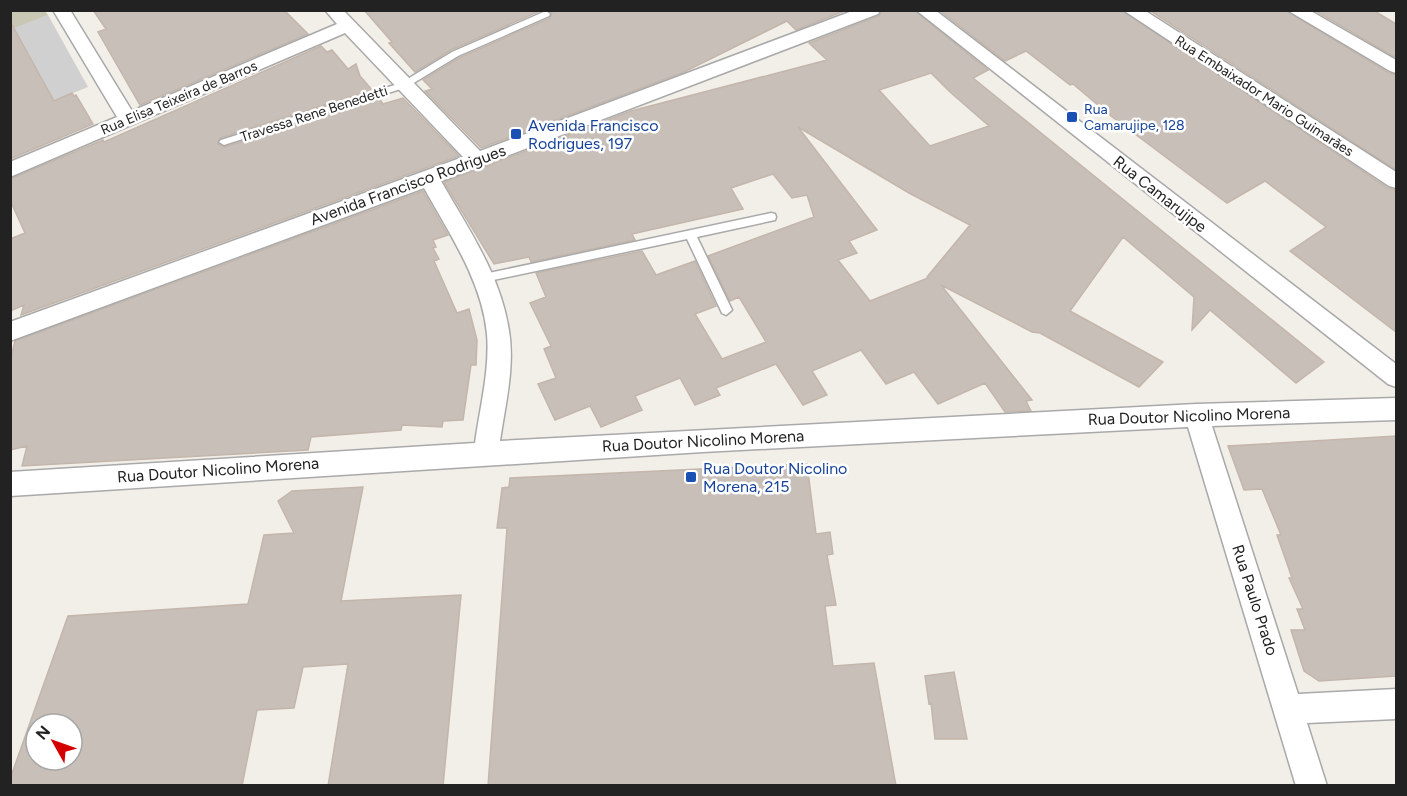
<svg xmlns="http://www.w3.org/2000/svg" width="1407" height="796" font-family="Figtree,sans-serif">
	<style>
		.religious { fill: #d0d0d0 }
		.construction { fill: #c7c7b4 }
		.building { fill: #c7bfb8; stroke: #c4b6ab; stroke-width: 1.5; fill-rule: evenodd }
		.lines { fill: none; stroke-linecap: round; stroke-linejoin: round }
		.lane-casing { stroke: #a9a9a9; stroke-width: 3 }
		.street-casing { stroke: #a9a9a9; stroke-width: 3 }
		.lane { fill: #fff; fill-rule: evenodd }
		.street { fill: #fff; fill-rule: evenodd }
		.transit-dot { fill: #1a4fb4; stroke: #fff; stroke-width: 2 }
		.labels { text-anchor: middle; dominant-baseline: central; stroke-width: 5; stroke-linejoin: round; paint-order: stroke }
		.far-street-label { font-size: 14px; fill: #222; stroke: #fff }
		.far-transit-label { font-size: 14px; fill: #164399; stroke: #fff; text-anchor: start }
		.transit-label { font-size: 16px; fill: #164399; stroke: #fff; text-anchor: start }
		.street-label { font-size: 16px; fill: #222; stroke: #fff }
	</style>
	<rect width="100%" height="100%" fill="#f2efe9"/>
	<path class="religious" d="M48,15L88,87L11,118V28Z"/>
	<path class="construction" d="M11,11H45L48,15L11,29Z"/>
	<path class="building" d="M93,10H284L308,34L140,105L98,32L106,29Z
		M364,10H542L451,50L415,72L389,43L392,42Z
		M549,10H847L796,30L787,21L684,72L481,148L425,91L432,89L423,80L459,58L550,18L552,13Z
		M882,10H914L988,70L973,78L1324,362L1296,383L1210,310L1192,330L1194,297L1123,237L1070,311L1163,362L1139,387L1040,333L1032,332L941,285L1032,400L1026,401L1031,411L1005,412L985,383L938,404L914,372L886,384L861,350L812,371L827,395L803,405L776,364L716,388L720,395L695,405L680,378L635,396L642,410L601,427L590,406L555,420L538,384L556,378L544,349L551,346L530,303L546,297L536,273L642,251L656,275L695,261L716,306L695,314L722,359L766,342L739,297L730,301L708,256L814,217L807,195L792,198L773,174L731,188L743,209L632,234L635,240L531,262L529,257L494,264L444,182L631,111L827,60L809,43L879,16ZM931,73L950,92L989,126L930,146L879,90ZM798,127L909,193L970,225L927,277L928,278L870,301L838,260L857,253L849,241L877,230Z
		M939,10H1121L1388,188L1396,190V332L1290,251L1326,227L1265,181L1227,203L1111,116L1073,84L1070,85L1026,51L1005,61Z
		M1149,10H1285L1389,73L1396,75V170Z
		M1314,10H1373L1396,24V58Z
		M10,21L54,101L72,93L74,96L76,95L93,124L10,159Z
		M321,46L327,52L332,50L348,69L356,64L360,76L372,90L220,138L218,144L225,147L379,98L383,104L403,98L459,156L21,315L24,305L10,311V239L25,233L10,200V179L103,140L104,142Z
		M423,191L448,235L433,240L436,247L433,248L439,259L434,261L457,313L469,309L477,340L476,365H471L463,420L443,421L442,427L402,425L401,430L311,437L308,450L22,466L27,446L10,450V361L15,341Z
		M1396,436V676L1319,681L1304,671L1291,630H1305L1297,609H1303L1289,578H1292L1277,535H1281L1262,489L1244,490L1228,446Z
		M807,464L816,534L830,532L833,554L827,555L836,605L825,606L833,666L874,663L896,786H488L507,528H497L502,488L509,487L510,478Z
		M363,487L341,601L461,595L443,786H328L348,664L303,667L294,708L257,710L242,786H10V779L68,616L248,604L264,535L294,533L278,501L292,491ZM36,724H72V760H36Z
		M954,672L967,739H935L931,703L929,704L925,676Z"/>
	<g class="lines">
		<g class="lane-casing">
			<path id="lane" d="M546,11L550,14L549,16L458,56L407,87L227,144L224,145L219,142L221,140L401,83L452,52Z
				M771,213L775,214L776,217L775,220L697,237L732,310L726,315L722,313L687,239L484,282L479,278L484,274Z"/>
		</g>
		<g class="street-casing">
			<path id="street" d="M53,10H70L132,111L337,24L325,10H343L480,151L855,10H880L878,14L441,181C468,228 501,276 509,331C515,367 505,406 500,441L1196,404L1396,398V420L1212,426L1298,694L1396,689V719L1307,723L1327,786H1296L1188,427L703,452L10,496V472L475,443C480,407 490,370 487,334C482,281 449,233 424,188L10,341V322L463,157L345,33L10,177V162L117,117Z
				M916,10H935L1396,364V387L1388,384Z
				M1123,10H1144L1396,172V188L1389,186Z
				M1287,10H1309L1396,60V73L1390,71Z"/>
		</g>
		<use href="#lane" class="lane"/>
		<use href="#street" class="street"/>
	</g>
	<g class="transit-dot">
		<rect x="1066" y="111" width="12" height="12" rx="3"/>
		<rect x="510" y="128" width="12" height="12" rx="3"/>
		<rect x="685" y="471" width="12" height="12" rx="3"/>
	</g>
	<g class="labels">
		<g class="far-street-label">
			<text transform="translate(1264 96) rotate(33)">Rua Embaixador Mario Guimarães</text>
			<text transform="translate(179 98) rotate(-23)">Rua Elisa Teixeira de Barros</text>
			<text transform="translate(314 114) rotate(-18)">Travessa Rene Benedetti</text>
		</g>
		<g class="far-transit-label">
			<text x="1084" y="109">Rua<tspan x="1084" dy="16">Camarujipe, 128</tspan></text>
		</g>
		<g class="transit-label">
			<text x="528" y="125">Avenida Francisco<tspan x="528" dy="18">Rodrigues, 197</tspan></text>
			<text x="703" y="468">Rua Doutor Nicolino<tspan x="703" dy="18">Morena, 215</tspan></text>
		</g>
		<g class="street-label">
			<text transform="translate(408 185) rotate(-20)">Avenida Francisco Rodrigues</text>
			<text transform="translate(1160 194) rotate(38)">Rua Camarujipe</text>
			<text transform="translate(1189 416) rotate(-2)">Rua Doutor Nicolino Morena</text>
			<text transform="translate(703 441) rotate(-3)">Rua Doutor Nicolino Morena</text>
			<text transform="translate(218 470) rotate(-4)">Rua Doutor Nicolino Morena</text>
			<text transform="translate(1255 600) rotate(72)">Rua Paulo Prado</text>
		</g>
	</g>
	<rect width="1407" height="796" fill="none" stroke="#222222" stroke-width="24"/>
	<g transform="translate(54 742) rotate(310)"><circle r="28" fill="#ffffff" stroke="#a7a7a7" stroke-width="1.5"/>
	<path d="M0-4.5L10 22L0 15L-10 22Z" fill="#d40000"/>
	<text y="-9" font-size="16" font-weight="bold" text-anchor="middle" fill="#222222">N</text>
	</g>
</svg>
